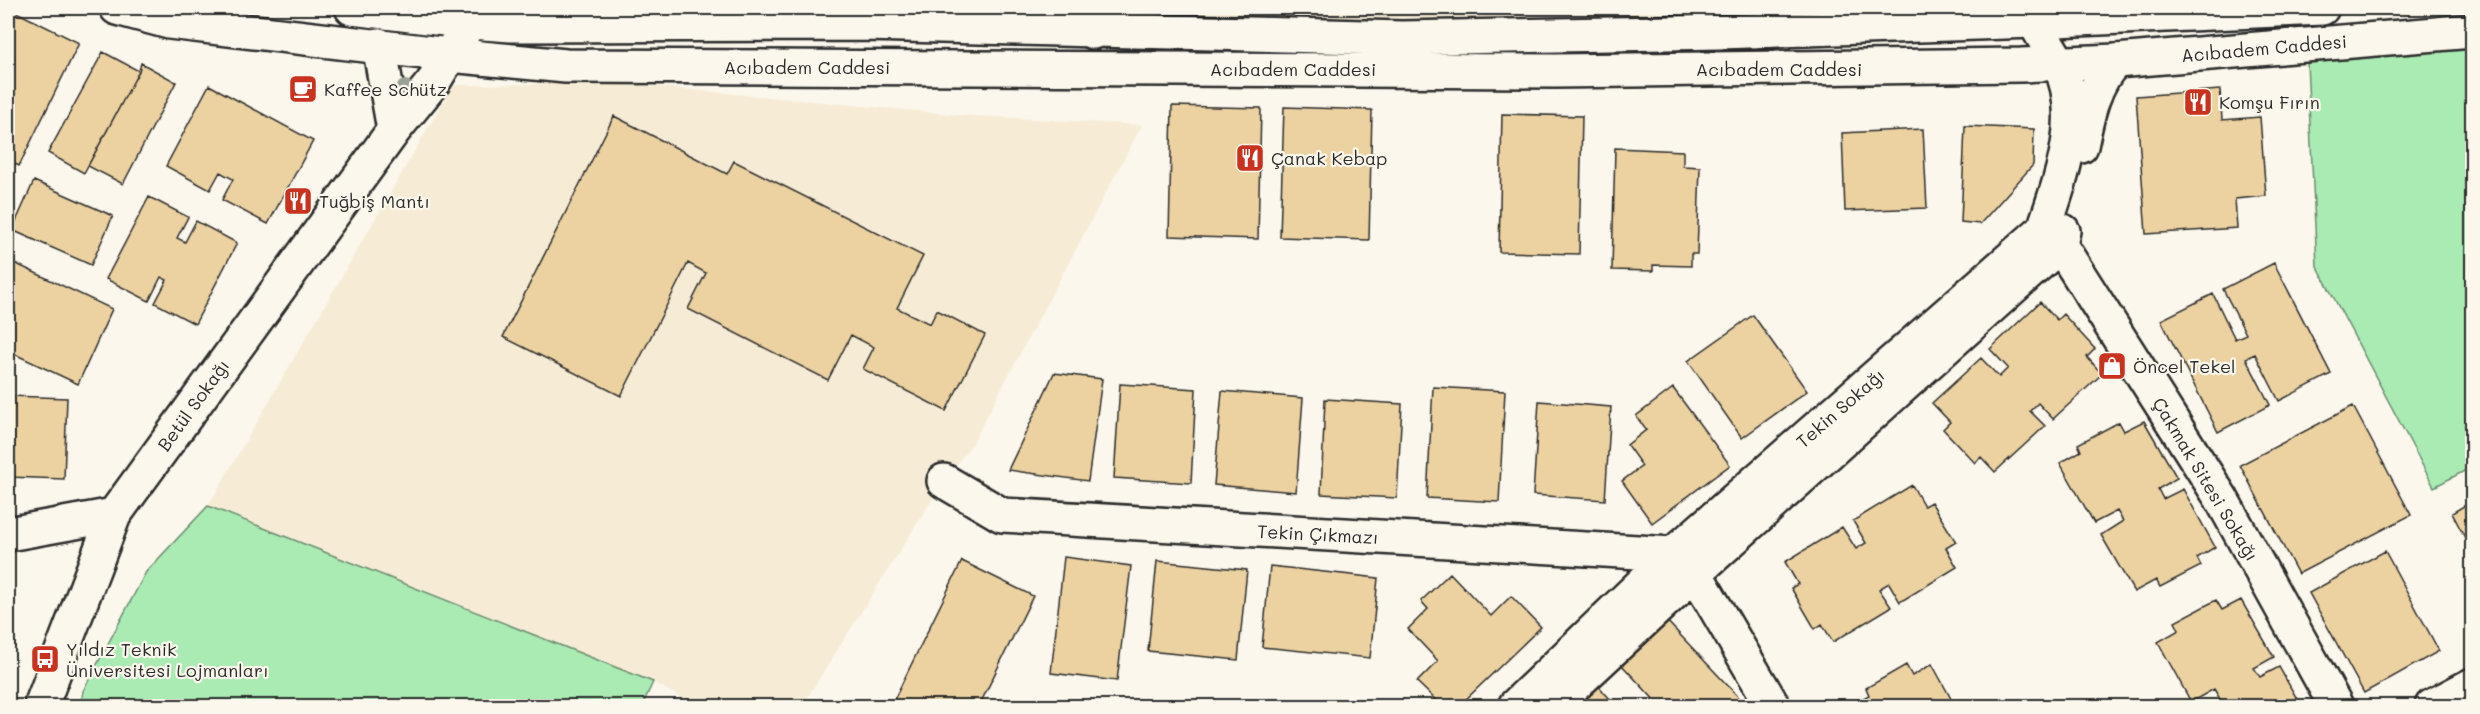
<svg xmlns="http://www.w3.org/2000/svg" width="2480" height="714" font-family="Mali,sans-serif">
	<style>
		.built { fill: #f6ecd6 }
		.green { fill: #aaebb3; stroke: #6a8b6f; stroke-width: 1.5 }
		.building { fill: #ecd2a1; stroke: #2b2b2b; stroke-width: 1.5 }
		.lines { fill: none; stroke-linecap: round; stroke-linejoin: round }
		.minor-casing { stroke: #2b2b2b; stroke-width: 38 }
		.major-casing { stroke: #2b2b2b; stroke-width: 38 }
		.minor { stroke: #fbf7ec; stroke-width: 33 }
		.major { stroke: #fbf7ec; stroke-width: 33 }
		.tree { fill: #9aa195 }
		.labels { text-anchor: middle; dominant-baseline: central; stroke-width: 4.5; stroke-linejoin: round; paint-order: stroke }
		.street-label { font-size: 18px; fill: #2b2b2b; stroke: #fbf7ec }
		.poi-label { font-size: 18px; fill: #2b2b2b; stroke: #fbf7ec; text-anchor: start }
	</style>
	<rect width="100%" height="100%" fill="#fbf7ec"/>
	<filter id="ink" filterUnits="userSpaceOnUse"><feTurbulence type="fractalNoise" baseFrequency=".0167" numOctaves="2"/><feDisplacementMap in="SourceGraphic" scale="12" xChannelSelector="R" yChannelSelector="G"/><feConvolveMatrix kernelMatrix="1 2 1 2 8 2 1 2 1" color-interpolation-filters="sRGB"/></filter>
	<g filter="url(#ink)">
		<path class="built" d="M1093,8H1661V12L1595,22L1092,21Z
			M619,83L959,115L1142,125L972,444L944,481L802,706H696L653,682L208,506L453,85Z"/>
		<path class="green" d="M2472,48V467L2434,487L2317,266L2307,63Z
			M208,506L653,682L642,706H81L83,691L146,572Z"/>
		<path class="building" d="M8,8L79,43L19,166L8,160Z
			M103,52L139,71L84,173L48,153Z
			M141,63L176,82L123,184L88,166L139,71Z
			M209,85L313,141L268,224L222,200L233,179L220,172L210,190L166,166Z
			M2220,90L2222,120L2260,117L2266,196L2235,199L2237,228L2146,234L2136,96Z
			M1172,106L1261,108L1258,239L1169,236Z
			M1284,107L1372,110L1369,240L1280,237Z
			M1502,114L1582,116L1579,254L1499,252Z
			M614,116L727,174L734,161L923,256L897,308L930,324L937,310L985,335L946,411L863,369L874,347L851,335L828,380L688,309L706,273L688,263L621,396L503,337Z
			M1965,126L2034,129L2033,165L1980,224L1961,222Z
			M1923,129L1927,208L1845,211L1842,133Z
			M1615,148L1683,151V166L1700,167L1697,254H1691V266L1653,265V271L1612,270Z
			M34,181L113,216L91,265L12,230Z
			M149,197L188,217L177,238L185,242L196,221L237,243L195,324L155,303L167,280L161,277L149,301L106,279Z
			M8,260L112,309L78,384L8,351Z
			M2274,263L2331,374L2279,401L2255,354L2246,358L2270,405L2218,432L2161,320L2213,294L2235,339L2246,334L2223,289Z
			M2040,302L2057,320L2063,314L2095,349L2087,357L2102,374L2053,419L2038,403L2030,411L2045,426L1995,472L1981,457L1975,463L1943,429L1950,422L1932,403L1981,358L1999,377L2008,368L1990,349Z
			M1753,315L1807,391L1742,438L1688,361Z
			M1054,373L1102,379L1088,481L1008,470Z
			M1120,384L1196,389L1191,483L1114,478Z
			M1433,387L1505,391L1499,502L1427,498Z
			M1673,388L1730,465L1652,523L1622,481L1642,466L1627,445L1646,430L1636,416Z
			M1222,391L1303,398L1296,492L1214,485Z
			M8,396L67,398L64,479L8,477Z
			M1325,399L1402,404L1397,498L1321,494Z
			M1539,401L1611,407L1605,500L1533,495Z
			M2353,406L2411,515L2298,574L2240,465Z
			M2144,421L2177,478L2158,489L2163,499L2183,489L2215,547L2197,558L2201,566L2160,587L2156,580L2134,592L2101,535L2123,521L2117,511L2094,523L2060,463L2081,451L2078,444L2119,422L2124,431Z
			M1912,485L1924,506L1931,502L1956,542L1946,548L1957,567L1900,602L1889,583L1879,589L1891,607L1833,642L1822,624L1815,629L1791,588L1798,584L1785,562L1842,527L1856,549L1866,543L1853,521Z
			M2472,501V551L2452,513Z
			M2385,551L2439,651L2364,693L2309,593Z
			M1064,557L1131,566L1117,681L1051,673Z
			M962,561L1033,596L979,706H891Z
			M1157,561L1247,570L1238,660L1148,651Z
			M1270,566L1378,578L1370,658L1262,647Z
			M1450,573L1491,616L1511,596L1541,627L1459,706H1442L1417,682L1438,661L1408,629L1428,609L1421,601Z
			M2216,600L2222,610L2241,600L2274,657L2254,668L2260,677L2279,667L2301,706H2208L2220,699L2214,689L2191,702L2158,642L2179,630L2175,622Z
			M1666,620L1747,706H1660L1620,663Z
			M1932,664L1955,706H1849L1869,695L1866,688L1906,665L1912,676Z
			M1597,684L1616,706H1570Z"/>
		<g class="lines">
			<g class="minor-casing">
				<path id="minor" d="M1093,32V8
					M379,45L394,130
					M2081,146C2087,117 2094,81 2116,61
					M2045,230L2060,245L2221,498L2336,706
					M944,481L1002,515L1673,554L1695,573L1773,706
					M8,534L114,515
					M41,706L114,515L394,130L434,81L478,8
					M1515,706L1673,554L2044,229C2061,178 2085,117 2059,64C2050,45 2035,30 2031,8
					M1552,706L1695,573L2060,245L2063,231
					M2432,706L2472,685"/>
			</g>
			<g class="major-casing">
				<path id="major" d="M117,8L169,22L449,55L566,66L1555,71L2021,65L2116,61L2472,31
					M352,8L470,22L511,25L866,24L1402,38L1719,32L2034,21L2322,8"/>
			</g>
			<use href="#minor" class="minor"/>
			<use href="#major" class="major"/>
		</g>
		<circle class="tree" cx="405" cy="89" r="9"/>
	</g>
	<defs>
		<g id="cafe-square" transform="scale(1.5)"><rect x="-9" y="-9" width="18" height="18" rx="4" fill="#c8321e" stroke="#fbf7ec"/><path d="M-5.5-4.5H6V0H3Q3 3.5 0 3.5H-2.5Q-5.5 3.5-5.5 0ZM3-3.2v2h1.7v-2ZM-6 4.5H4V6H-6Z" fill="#fff"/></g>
		<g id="restaurant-square" transform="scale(1.5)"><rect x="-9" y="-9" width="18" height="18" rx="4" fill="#c8321e" stroke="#fbf7ec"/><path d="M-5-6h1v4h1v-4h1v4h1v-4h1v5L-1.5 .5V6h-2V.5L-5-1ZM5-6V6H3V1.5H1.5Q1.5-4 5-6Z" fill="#fff"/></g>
		<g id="shop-square" transform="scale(1.5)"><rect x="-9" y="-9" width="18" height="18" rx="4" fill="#c8321e" stroke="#fbf7ec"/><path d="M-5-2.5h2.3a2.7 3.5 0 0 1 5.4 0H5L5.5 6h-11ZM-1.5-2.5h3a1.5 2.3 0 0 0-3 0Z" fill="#fff"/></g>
		<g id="bus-square" transform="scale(1.5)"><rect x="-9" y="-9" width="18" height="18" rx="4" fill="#c8321e" stroke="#fbf7ec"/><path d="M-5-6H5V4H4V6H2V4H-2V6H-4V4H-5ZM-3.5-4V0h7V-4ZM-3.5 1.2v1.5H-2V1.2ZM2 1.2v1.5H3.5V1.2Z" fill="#fff"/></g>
	</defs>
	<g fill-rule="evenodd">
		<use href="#cafe-square" x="303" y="89"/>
		<use href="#restaurant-square" x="2198" y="102"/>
		<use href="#restaurant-square" x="1250" y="158"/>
		<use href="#restaurant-square" x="298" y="201"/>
		<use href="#shop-square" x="2112" y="366"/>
		<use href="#bus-square" x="45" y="659"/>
	</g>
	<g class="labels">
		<g class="street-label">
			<text transform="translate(2264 48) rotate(-5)">Acıbadem Caddesi</text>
			<text x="807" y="67">Acıbadem Caddesi</text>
			<text x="1293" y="69">Acıbadem Caddesi</text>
			<text x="1779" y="69">Acıbadem Caddesi</text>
			<text transform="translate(193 405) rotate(-54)">Betül Sokağı</text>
			<text transform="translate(1840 408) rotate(-41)">Tekin Sokağı</text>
			<text transform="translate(2206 479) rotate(59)">Çakmak Sitesi Sokağı</text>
			<text transform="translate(1318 534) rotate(3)">Tekin Çıkmazı</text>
		</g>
		<g class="poi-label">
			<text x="324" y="89">Kaffee Schütz</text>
			<text x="2219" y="102">Komşu Fırın</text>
			<text x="1271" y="158">Çanak Kebap</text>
			<text x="319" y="201">Tuğbiş Mantı</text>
			<text x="2133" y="366">Öncel Tekel</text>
			<text x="66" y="649">Yıldız Teknik<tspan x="66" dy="21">Üniversitesi Lojmanları</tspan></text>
		</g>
	</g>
	<rect width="2480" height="714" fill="none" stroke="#fbf7ec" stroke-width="30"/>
	<rect x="15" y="15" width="2450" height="684" fill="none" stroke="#2b2b2b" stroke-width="2" filter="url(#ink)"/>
</svg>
